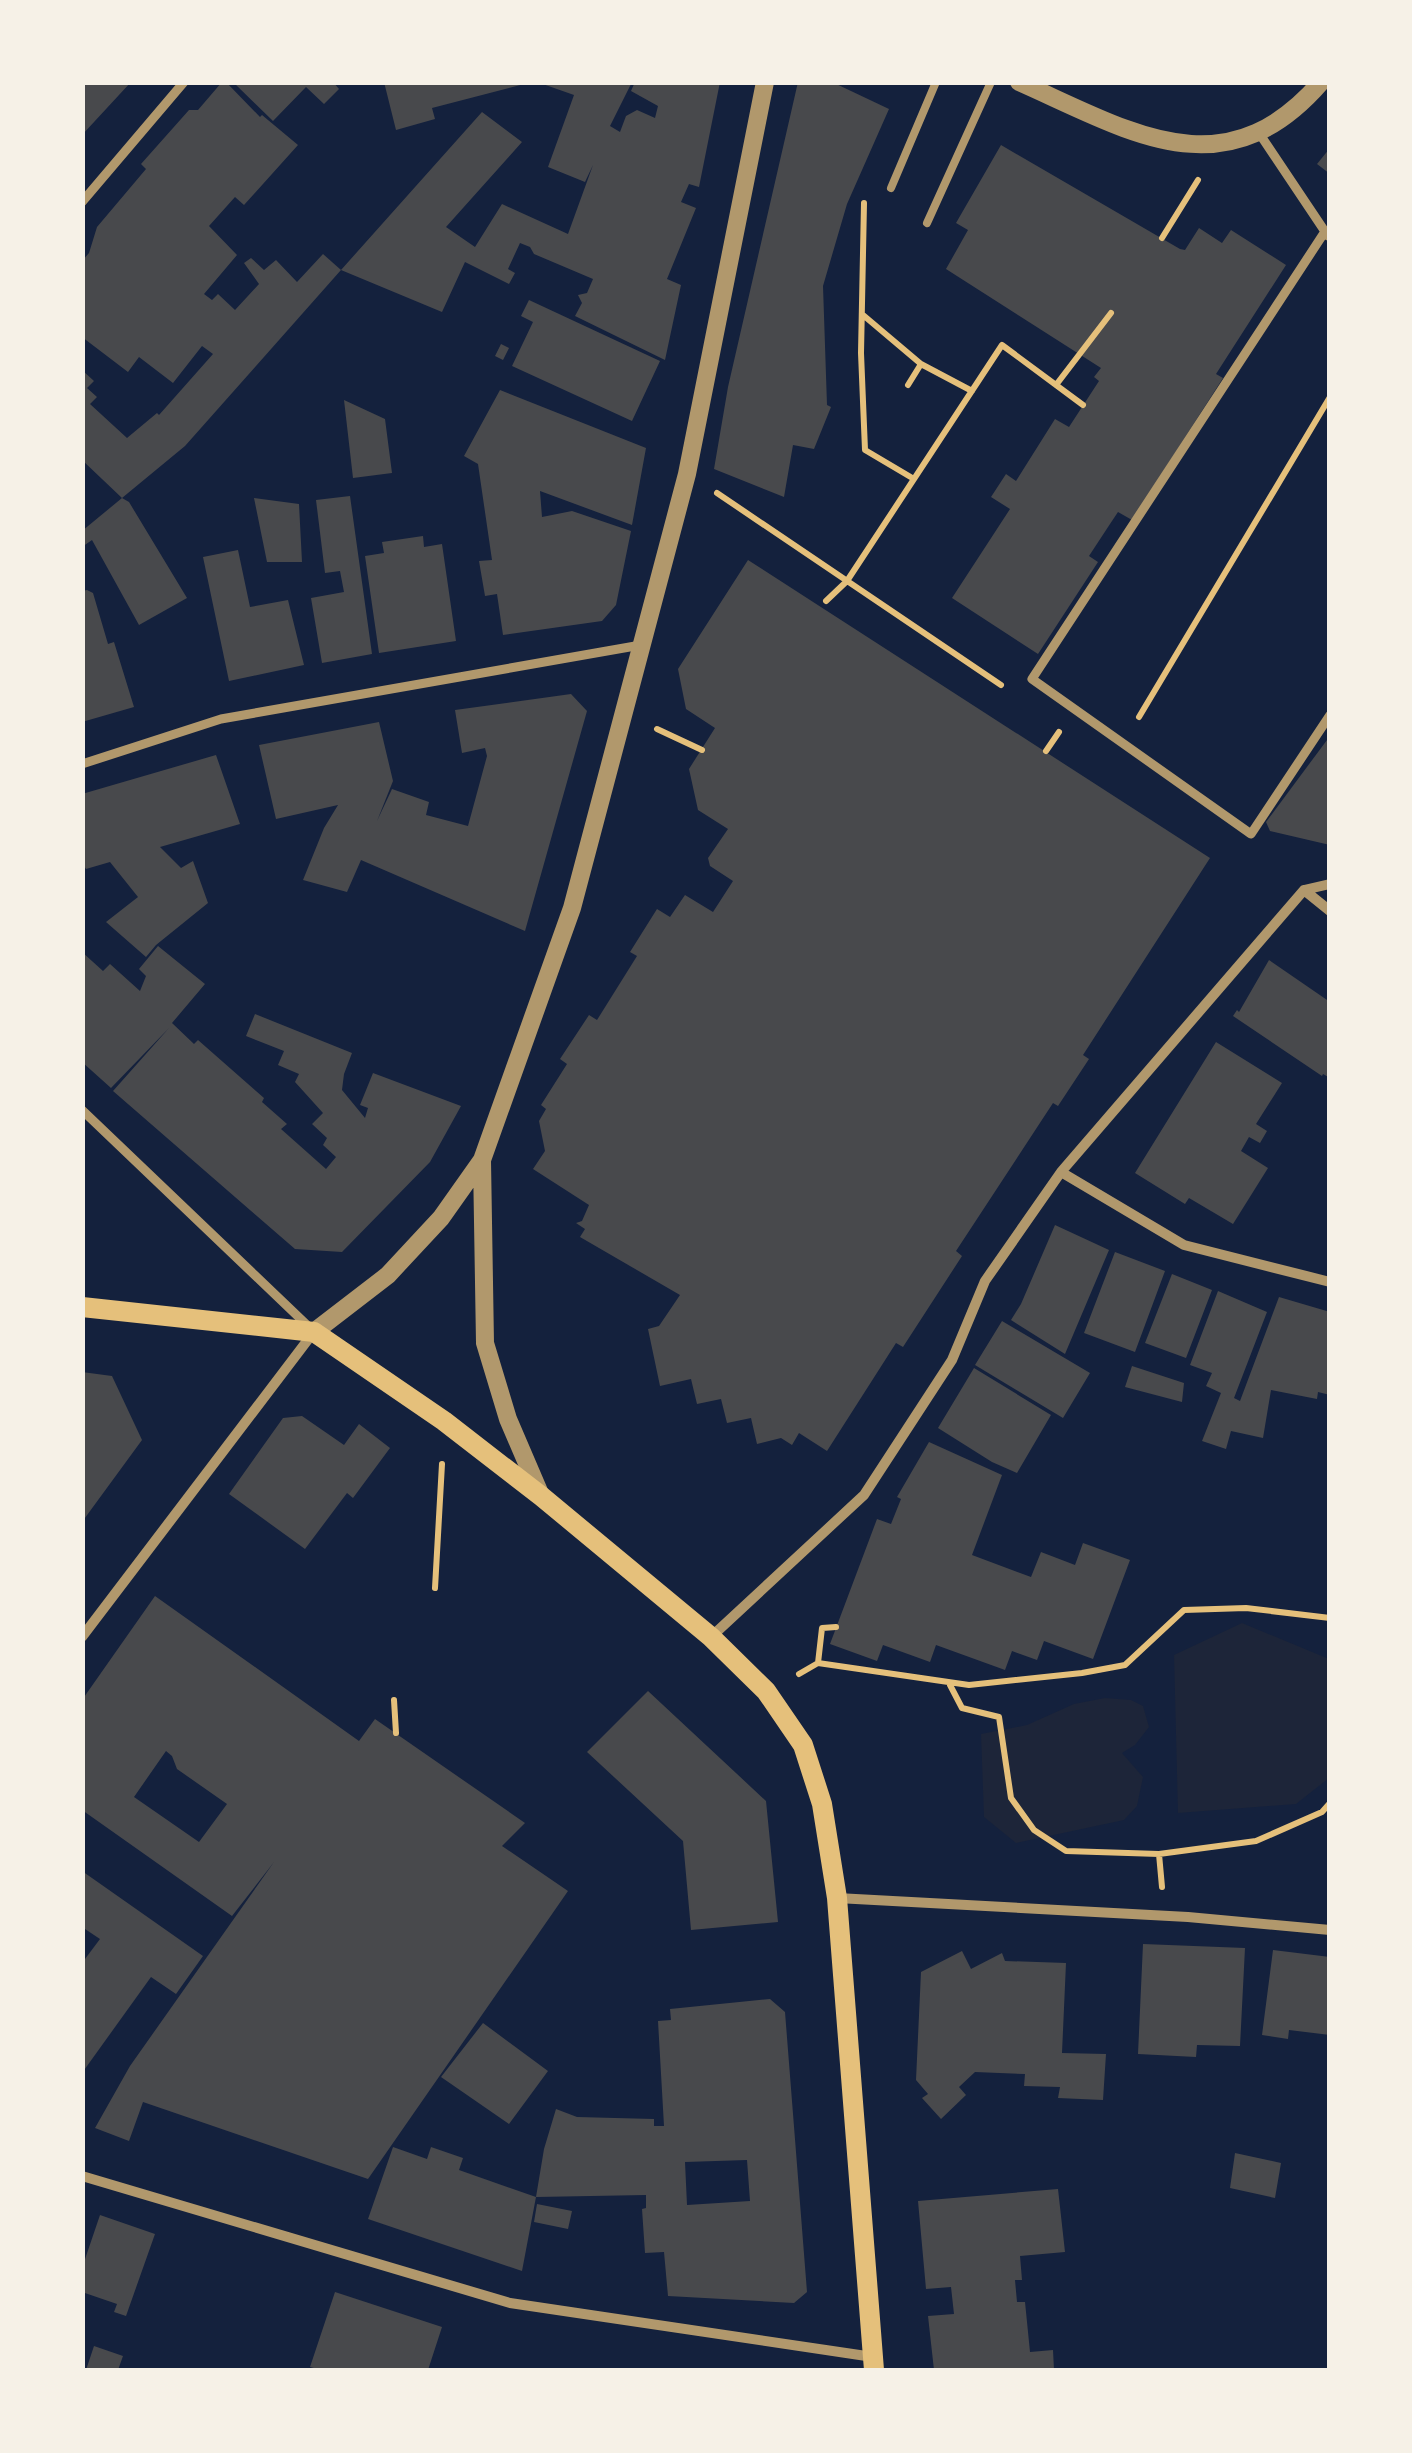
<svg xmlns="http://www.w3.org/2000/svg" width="1412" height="2453" font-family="Quicksand,sans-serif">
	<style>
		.green { fill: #1d2539 }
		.building { fill: #48494c; fill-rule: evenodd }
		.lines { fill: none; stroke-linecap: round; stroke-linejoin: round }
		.path { stroke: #e5c07b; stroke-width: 6 }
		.service { stroke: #b1986c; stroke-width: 8 }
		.pedestrian { stroke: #b1986c; stroke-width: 9 }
		.minor { stroke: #b1986c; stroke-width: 10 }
		.tertiary { stroke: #b1986c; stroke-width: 18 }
		.secondary { stroke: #e5c07b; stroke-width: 20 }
	</style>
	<rect width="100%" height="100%" fill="#14213d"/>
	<path class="green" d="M1242,1623L1329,1659V1778L1296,1804L1178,1813L1174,1655Z
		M1105,1698L1131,1700L1143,1706L1149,1727L1135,1745L1122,1753L1143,1777L1137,1806L1124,1820L1016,1843L984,1817L981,1734L1027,1725L1074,1704Z"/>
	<path class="building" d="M82,82H131L82,135Z
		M222,82H226L260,117L262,115L298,145L244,205L235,197L209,226L237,255L204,294L212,300L218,294L235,310L259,284L244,263L251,258L264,270L276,260L297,282L323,254L341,270L185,446L122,498L82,460V370L94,381L87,388L97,397L90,404L127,438L157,413L159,415L213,354L202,346L173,383L139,357L128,372L82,337V261L89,253L97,227L146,169L141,164L189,110H198Z
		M233,82H333L339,89L324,104L306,87L273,121Z
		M384,82H524V84L432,108L435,119L396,130Z
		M537,82H632L610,126L620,132L626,116L637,110L655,118L658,106L631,91L635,82H720L699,187L689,184L681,202L696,208L667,279L681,285L665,360L575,316L582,303L578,295L587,293L593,279L534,254L530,247L520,243L508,269L515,273L509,284L465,262L442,312L341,270L482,112L522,142L446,227L475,247L502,204L568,234L593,165L585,182L548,167L574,95Z
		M798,82H832L889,109L847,204L823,286L827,405L831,407L814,449L793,445L784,497L714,469L728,387Z
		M1001,145L1180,249L1185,250L1199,228L1222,243L1231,230L1286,265L1216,374L1223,378L1132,520L1118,512L1110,524L1089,556L1098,562L1038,654L952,598L1010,509L991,497L1006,474L1016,481L1055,419L1069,427L1099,381L1094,377L1101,368L946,269L968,230L956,223Z
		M1330,148V174L1317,164Z
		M529,300L660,361L632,421L512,366L533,322L521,316Z
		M501,344L509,348L503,360L495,356Z
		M500,390L646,448L632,525L540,491L542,517L572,511L631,531L616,605L602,621L503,635L497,594L485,596L479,561L492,560L478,464L464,456Z
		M344,400L385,419L392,473L353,478Z
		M350,496L372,654L322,663L311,598L344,592L340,571L325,573L316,500Z
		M122,498L129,502L187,598L139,625L92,540L82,547V531Z
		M254,498L299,504L302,562H267Z
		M423,536L424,547L442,544L456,641L379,653L365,556L384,553L382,542Z
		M238,550L250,607L288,600L304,665L229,681L203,557Z
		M748,560L1210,858L1083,1055L1089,1059L1058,1106L1053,1103L956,1251L962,1256L903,1347L896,1343L827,1451L799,1433L792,1445L781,1438L757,1444L751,1418L727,1423L721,1399L697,1404L691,1379L660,1386L648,1329L659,1326L680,1295L580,1237L585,1229L576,1223L582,1221L589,1205L533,1169L545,1151L539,1121L546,1109L541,1105L567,1064L560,1059L589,1015L597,1020L637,956L630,952L657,909L670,917L685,895L713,912L733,881L710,866L708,858L728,829L698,810L689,769L715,728L686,709L678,669Z
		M87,590L93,593L108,644L114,642L134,707L82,722V591Z
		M571,694L587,711L525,931L361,860L347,892L303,880L324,828L338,805L276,819L259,745L379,722L393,781L377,821L392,789L429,802L426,815L468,826L487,756L485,748L462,753L455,710Z
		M1330,736V845L1270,831L1266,822Z
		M216,755L240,824L160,847L181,868L193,861L208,903L156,945L146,957L106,922L138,897L110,862L86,869L82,863V794Z
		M158,946L205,984L172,1023L194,1044L198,1040L264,1098L262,1102L287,1124L281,1129L326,1169L336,1157L323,1145L327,1138L312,1124L323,1113L295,1082L299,1074L278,1065L284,1051L246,1036L255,1014L352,1053L344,1074L342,1090L365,1118L368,1108L360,1105L373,1073L461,1106L430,1162L342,1252L295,1249L113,1091L169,1028L111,1088L82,1062V952L103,971L110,964L140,991L146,976L139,969Z
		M1269,960L1330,1002V1078L1323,1074L1322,1076L1233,1016L1237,1010L1239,1012Z
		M1216,1042L1282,1083L1256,1124L1267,1131L1260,1143L1249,1137L1241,1151L1268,1168L1233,1224L1189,1198L1185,1204L1135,1173Z
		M1055,1225L1109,1250L1065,1354L1011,1320L1021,1304Z
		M1115,1252L1165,1271L1135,1352L1084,1333Z
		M1172,1274L1212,1290L1186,1358L1145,1343Z
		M1218,1291L1267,1312L1234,1398L1240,1401L1279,1297L1330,1312V1395L1318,1392L1317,1399L1271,1390L1263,1438L1231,1431L1226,1449L1202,1441L1221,1393L1206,1386L1212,1373L1190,1365Z
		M1002,1321L1090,1373L1063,1418L975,1365Z
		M1132,1366L1184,1383L1182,1402L1125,1387Z
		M974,1368L1051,1415L1017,1473L992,1462L938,1428Z
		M82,1372L112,1376L142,1440L82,1522Z
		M302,1416L344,1445L359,1424L390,1448L353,1498L347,1493L305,1549L229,1494L283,1418Z
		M929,1442L1002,1475L972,1555L1031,1577L1041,1552L1075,1565L1083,1543L1130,1560L1093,1659L1044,1641L1037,1660L1012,1651L1005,1670L936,1645L930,1662L883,1645L877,1661L830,1644L877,1519L891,1524L901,1499L897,1497Z
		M155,1596L359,1741L375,1719L525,1823L502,1846L568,1891L368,2179L143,2102L129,2141L95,2128L130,2066L274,1862L232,1916L82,1810V1700ZM166,1751L172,1756L177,1769L227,1804L199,1842L134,1797Z
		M648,1691L766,1801L778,1922L691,1930L683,1841L587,1752Z
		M82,1871L203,1956L176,1994L151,1977L82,2073V1963L100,1939L82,1927Z
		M1143,1944L1245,1948L1240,2046L1197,2045L1196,2057L1138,2054Z
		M1273,1950L1330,1957V2035L1289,2030L1288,2039L1262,2035Z
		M962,1951L971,1969L1002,1953L1005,1961L1066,1963L1062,2053L1106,2054L1103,2100L1058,2098L1060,2087L1024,2086L1025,2074L975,2072L959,2087L966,2095L941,2119L922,2098L928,2094L916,2080L921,1972Z
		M770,1999L785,2012L807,2292L794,2303L668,2296L664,2252L645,2253L642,2209L646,2208V2195L536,2197L522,2271L368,2219L393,2147L427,2159L431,2147L463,2158L459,2170L536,2197L544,2149L556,2109L577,2117L654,2119V2126H664L658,2021L671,2020L670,2009ZM747,2160L750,2201L687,2205L685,2162Z
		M483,2023L548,2071L509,2124L441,2077Z
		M1235,2153L1281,2163L1275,2198L1230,2188Z
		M1058,2189L1065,2252L1020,2256L1022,2280H1015L1017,2302H1025L1030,2352L1053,2350L1054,2370H934L928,2316L954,2314L951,2287L926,2289L918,2201Z
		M537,2204L572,2211L568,2229L534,2222Z
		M100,2215L155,2234L126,2316L114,2312L117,2304L82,2292V2268Z
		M335,2292L442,2327L428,2370H321L310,2367Z
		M94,2346L123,2356L118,2370H86Z"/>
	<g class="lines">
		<path class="path" d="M864,203L861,353L865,450L914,479
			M1162,238L1198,180
			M863,315L921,364
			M908,385L921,364L972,391
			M1056,385L1111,313
			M717,493L1001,685
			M826,601L847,581L1002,345L1083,405
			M1139,717L1330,397
			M657,729L702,750
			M1046,751L1059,732
			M435,1588L442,1464
			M818,1663L822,1628L836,1627
			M799,1674L818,1663L969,1685L1082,1673L1125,1665L1184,1610L1246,1608L1330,1618
			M950,1685L962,1708L999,1717L1011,1798L1034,1830L1066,1851L1159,1854L1256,1841L1322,1812L1330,1803
			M394,1700L396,1733
			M1159,1854L1162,1887"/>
		<path class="service" d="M891,188L936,82
			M927,223L991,82"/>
		<path class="pedestrian" d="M1257,130L1328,236
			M82,202L184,82
			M1330,231L1324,233L1032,679L1251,834L1330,715
			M82,764L221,719L641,645
			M82,1110L308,1326"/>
		<path class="minor" d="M1304,890L1330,911
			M1061,1172L1184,1245L1330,1282
			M82,1637L313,1333
			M711,1637L864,1495L952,1360L985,1281L1061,1172L1304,890L1330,884
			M837,1898L1188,1917L1330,1930
			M82,2176L510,2303L873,2357"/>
		<path class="tertiary" d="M1019,82C1128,130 1224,194 1321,82
			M482,1161L485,1343L508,1419L541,1496
			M314,1332L388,1275L441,1218L482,1160L572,908L687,474L765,82"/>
		<path class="secondary" d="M82,1307L314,1332L444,1421L541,1496L711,1637L766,1691L803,1745L822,1804L837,1898L874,2370"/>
	</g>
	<rect width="1412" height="2453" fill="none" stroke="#f6f1e7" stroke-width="170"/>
</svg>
